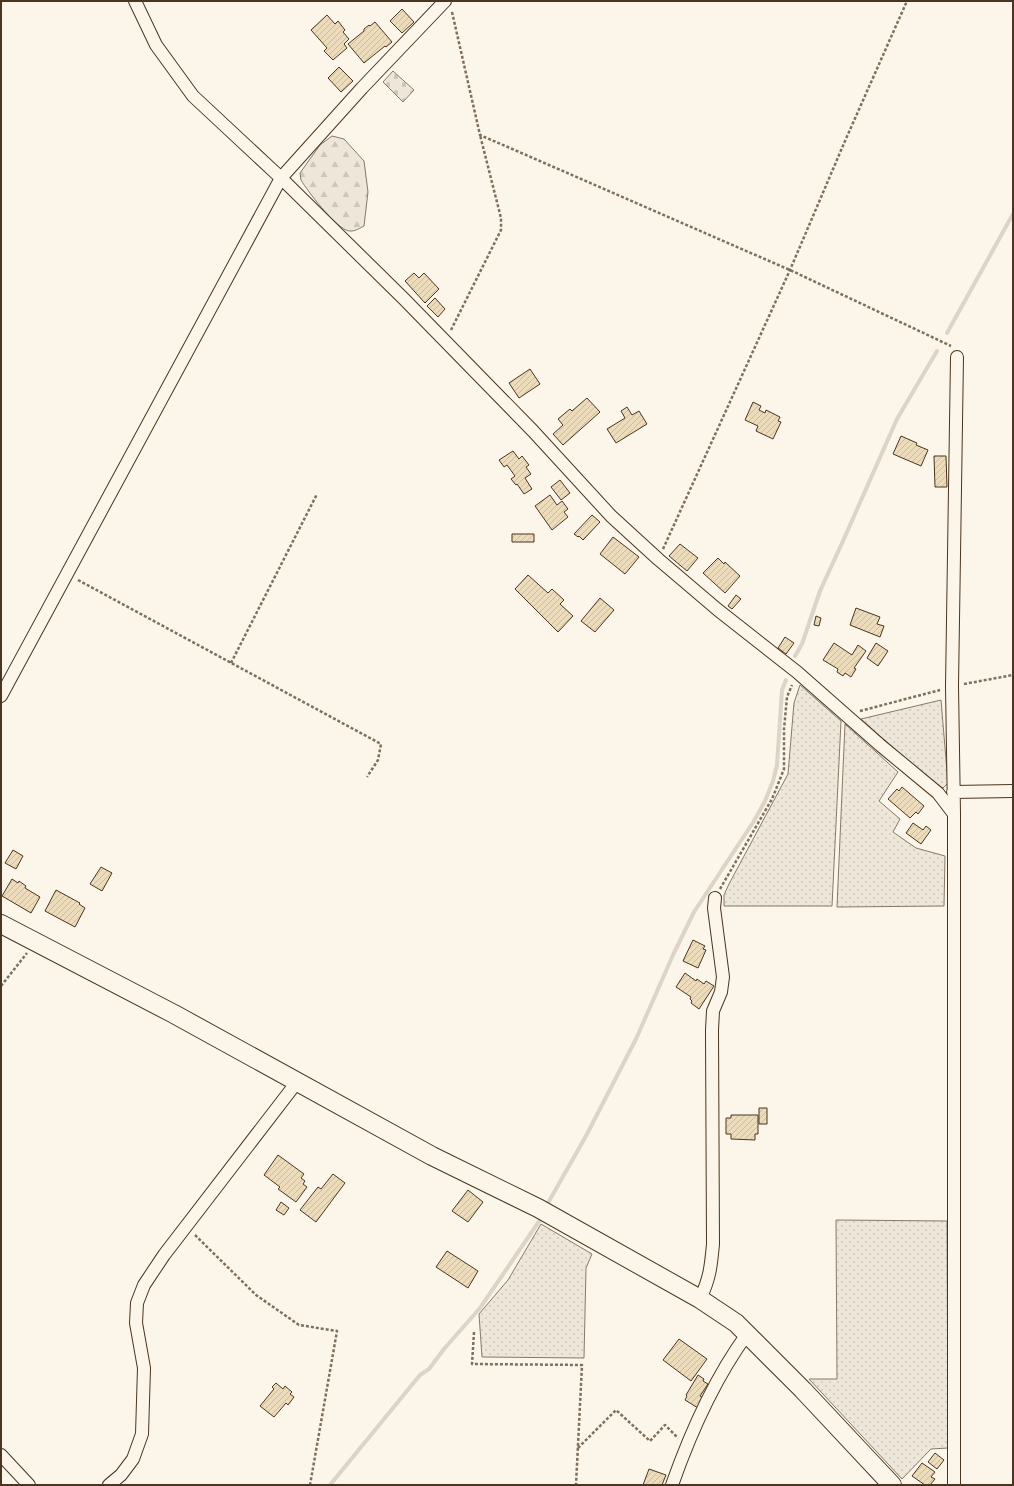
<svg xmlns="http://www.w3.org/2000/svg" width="1014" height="1486" font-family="Signika,sans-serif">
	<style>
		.grass { fill: url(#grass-dots); stroke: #887966 }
		.forest { fill: url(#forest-firs); stroke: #887966 }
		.cemetery { fill: url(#cemetery-stones); stroke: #887966 }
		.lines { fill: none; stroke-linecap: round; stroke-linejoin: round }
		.stream { stroke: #dcd4c6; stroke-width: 4 }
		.building { fill: url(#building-hatch); stroke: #4a3520 }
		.street-casing { stroke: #4a3520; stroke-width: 14 }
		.secondary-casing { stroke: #4a3520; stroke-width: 20 }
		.path { stroke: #7f6f5c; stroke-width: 2.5; stroke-dasharray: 3 2; stroke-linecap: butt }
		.street { stroke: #fbf6e9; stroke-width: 12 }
		.secondary { stroke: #fbf6e9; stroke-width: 18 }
	</style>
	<defs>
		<pattern id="grass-dots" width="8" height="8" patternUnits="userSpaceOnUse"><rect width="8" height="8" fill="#ede6d9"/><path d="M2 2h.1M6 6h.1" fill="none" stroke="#cdc6ba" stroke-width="1.8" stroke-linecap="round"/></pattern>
		<pattern id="forest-firs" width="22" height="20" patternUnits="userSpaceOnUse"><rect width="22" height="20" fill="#ede6d9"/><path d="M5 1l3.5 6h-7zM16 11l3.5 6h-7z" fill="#cdc6ba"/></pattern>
		<pattern id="cemetery-stones" width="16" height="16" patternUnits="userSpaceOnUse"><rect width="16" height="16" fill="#ede6d9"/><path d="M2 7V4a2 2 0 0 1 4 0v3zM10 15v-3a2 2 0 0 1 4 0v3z" fill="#cdc6ba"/></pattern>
		<pattern id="building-hatch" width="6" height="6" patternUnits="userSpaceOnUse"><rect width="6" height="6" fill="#ecdcbc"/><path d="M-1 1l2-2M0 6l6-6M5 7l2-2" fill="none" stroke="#ccbda1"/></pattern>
	</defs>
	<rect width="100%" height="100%" fill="#fbf6e9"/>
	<path class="grass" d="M800,685L841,721L832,906H724V895L729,884L788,774L794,703Z
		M941,700L948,783L943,788L937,787L861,719Z
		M845,724L898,772L879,801L900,819L893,832L916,848L945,856L944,906L837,907Z
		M836,1220L947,1221L948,1448L931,1449L902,1479L809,1379H837Z
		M541,1224L592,1254L586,1268L584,1358L482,1357L479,1314L508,1280Z"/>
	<path class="forest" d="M332,136L344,139L364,161L368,192L364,226C358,229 353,233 346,230C334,225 308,192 301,180L300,173L320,145Z"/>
	<path class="cemetery" d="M393,71L414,90L403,102L383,82Z"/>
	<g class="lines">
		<path class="stream" d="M947,333L1013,214
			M795,656L802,644L820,591L843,541L897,419L937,351
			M548,1203L586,1136L636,1039L673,955L694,912L754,821L765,801L773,781L777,765L782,690L786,680
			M330,1485L420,1375L429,1369L444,1349L480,1308L542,1217"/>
	</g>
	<path class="building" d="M402,9L414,22L402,33L390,21Z
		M327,15L335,24L338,21L345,30L343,32L349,39L344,44L347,48L333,60L324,51L327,48L311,30Z
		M375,22L392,42L386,47L385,46L364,63L348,44L364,31V29L369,25L370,26Z
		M339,67L353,81L341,92L328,78Z
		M414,273L419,278L424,273L439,289L425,303L405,281Z
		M435,298L445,309L438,317L427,306Z
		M530,369L540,384L519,398L509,383Z
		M587,398L600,412L563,445L553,434L563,425L558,419L570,409L572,411Z
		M753,402L761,406L759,410L765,413L766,410L780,417L778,421L781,422L773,439L756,431L758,426L745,420Z
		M627,407L632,415L639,411L647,424L616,443L607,429L625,418L621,411Z
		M901,436L917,443L916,445L928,450L921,466L893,454Z
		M513,451L519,459L522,456L529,465L526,467L531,474L525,478L532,489L524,494L517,484L516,485L511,479L515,476L507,465L504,467L499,460Z
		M934,456H946L947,487H935Z
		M560,480L570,493L561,500L551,487Z
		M550,495L557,505L562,501L568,509L564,512L568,517L552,530L535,506Z
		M592,515L600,522L583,540L579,536L578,537L574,534Z
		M512,534H534V542H512Z
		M613,537L639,557L625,574L600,554Z
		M680,544L698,558L687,571L669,556Z
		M718,558L724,564L725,562L740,576L725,593L703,573Z
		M528,575L548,593L552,589L564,600L560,604L573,616L558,632L515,589Z
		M736,595L741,599L732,609L728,606Z
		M600,598L614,610L595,632L581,621Z
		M856,608L880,617L877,624L884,626L880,637L850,625Z
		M816,616L821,618L819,626L814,625Z
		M785,637L794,643L786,654L778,648Z
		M834,643L852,655L858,645L866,651L854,668L856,669L851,677L845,673L843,676L837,672L838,669L823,660Z
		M876,643L888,651L878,666L867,658Z
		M902,787L924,806L918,814L916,812L910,818L888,799L897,789L899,791Z
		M913,823L923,830L926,826L931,830L921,844L906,833Z
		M13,850L23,856L16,869L5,863Z
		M101,867L112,873L102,891L90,884Z
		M12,879L18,883L19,881L26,886L25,888L40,897L31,913L2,896Z
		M56,890L80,903L79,904L85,908L75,927L45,911Z
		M693,940L705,946L703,949L706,950L698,968L683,961Z
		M685,973L696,981L697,979L704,984L706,981L714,986L699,1009L691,1003L692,1001L690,999L691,997L676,987Z
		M759,1108H767V1124H759Z
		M731,1115H758V1134H755V1140L731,1139V1134H726V1118H731Z
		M278,1155L304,1174L301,1178L305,1181L303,1184L307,1187L296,1202L278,1189L280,1187L264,1175Z
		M333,1174L345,1183L316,1222L300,1210L318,1187L321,1189Z
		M468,1190L483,1202L468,1222L452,1211Z
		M281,1202L289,1208L284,1215L276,1210Z
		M447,1251L478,1271L468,1288L436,1267Z
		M679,1339L707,1359L691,1381L663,1360Z
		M698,1375L704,1379L703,1381L708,1384L700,1396L704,1398L698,1408L685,1400L687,1396L686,1395Z
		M276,1383L283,1389L285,1386L292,1392L290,1394L294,1397L288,1405L286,1403L274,1417L260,1406L274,1389L272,1387Z
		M935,1453L944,1460L937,1469L928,1462Z
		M922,1463L935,1472L931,1477L935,1479L930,1485H925L912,1476Z
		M649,1469L666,1475L662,1485H643Z"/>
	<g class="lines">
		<g class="street-casing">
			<path id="street" d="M135,1L156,45L193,96L281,178L404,299L533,431L611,516L658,559L718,610L797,672L880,745L938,793L954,814
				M1,696L281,178L362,88L445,1
				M953,792L1013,791
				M700,1299C710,1278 711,1266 713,1244L712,1030L713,1011L721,992L723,977L714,908L715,898
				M1,1455L29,1485
				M109,1485L121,1475L133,1459L142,1434L144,1368L136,1323L137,1303L144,1285L164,1255L297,1082
				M672,1485C690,1434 715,1378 747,1334
				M954,1485V814L952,686L957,357"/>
		</g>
		<g class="secondary-casing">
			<path id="secondary" d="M1,924L174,1014L432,1156L538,1208L700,1299L736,1323L803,1390L892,1485"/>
		</g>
		<path class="path" d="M452,12L480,135L790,270L951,346
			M451,330L501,230V218L480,135
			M663,549L790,270L845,141L907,1
			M78,580L381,744L378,760L367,777
			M231,663L317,494
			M964,684L1013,675
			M860,711L940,690
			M720,889L772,799L784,769V729L787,697L792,685
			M1,986L27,953
			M195,1235L256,1295L299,1325L337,1331L310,1485
			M474,1332L472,1364L582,1365L576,1485
			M578,1448L616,1410L650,1441L665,1425L678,1438"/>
		<use href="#street" class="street"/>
		<use href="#secondary" class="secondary"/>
	</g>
	<rect width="1014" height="1486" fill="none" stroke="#4a3520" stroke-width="4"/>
</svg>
